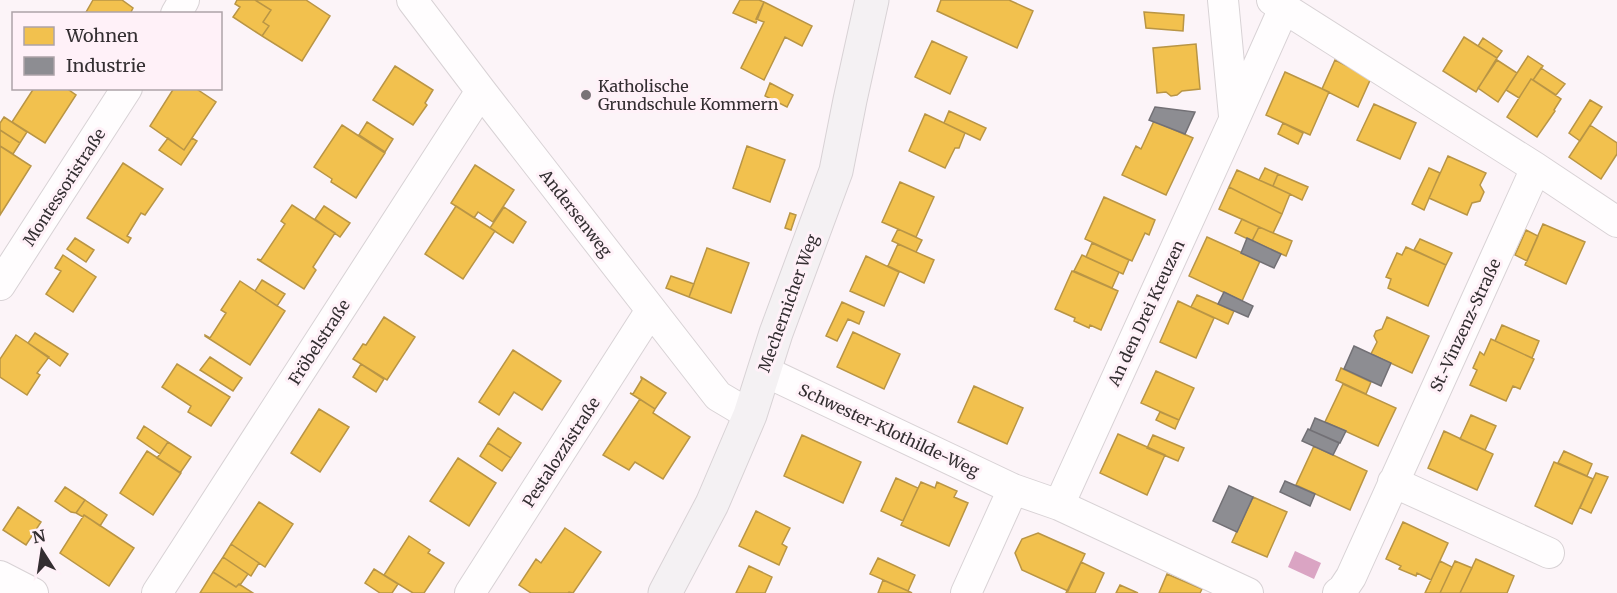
<svg xmlns="http://www.w3.org/2000/svg" width="1617" height="593" font-family="Merriweather,serif">
	<style>
		.water { fill: #daa4c3 }
		.homes { fill: #f2c14e; stroke: #b99545; stroke-width: 1.5 }
		.industry { fill: #8d8d92; stroke: #727075; stroke-width: 1.5 }
		.lines { fill: none; stroke-linecap: round; stroke-linejoin: round }
		.street-casing { stroke: #d8d2d5; stroke-width: 32 }
		.secondary-casing { stroke: #d8d2d5; stroke-width: 35 }
		.street { stroke: #fffdfe; stroke-width: 30 }
		.secondary { stroke: #f4f1f3; stroke-width: 33 }
		.poi-dot { fill: #797377; stroke: #fff1f8; stroke-width: 2 }
		.labels { text-anchor: middle; dominant-baseline: central; stroke-width: 6; stroke-linejoin: round; paint-order: stroke }
		.poi-label { font-size: 16px; fill: #332e31; stroke: #fff1f8; text-anchor: start }
		.street-label { font-size: 16px; fill: #332e31; stroke: #fff1f8 }
	</style>
	<rect width="100%" height="100%" fill="#fcf4f8"/>
	<path class="water" d="M1295,551L1321,563L1314,579L1288,567Z"/>
	<path class="homes" d="M93,0H122L133,8L130,14H85Z
		M237,0H255L271,10L263,22L269,26L262,36L233,17L240,7L235,4Z
		M255,0H306L330,16L302,61L262,36L269,26L263,22L271,10Z
		M740,0H759L764,2L756,23L733,13Z
		M941,0H1009L1033,11L1017,48L937,11Z
		M764,2L812,26L802,46L785,37L764,80L741,68L764,22L756,19Z
		M1144,12L1184,15L1183,31L1146,28Z
		M1464,37L1497,58L1476,92L1443,71Z
		M1483,38L1502,51L1497,58L1478,46Z
		M932,41L967,57L950,94L915,77Z
		M1196,44L1200,89L1182,91L1177,95L1171,96L1166,92L1157,93L1153,48Z
		M1528,56L1543,66L1533,80L1531,79L1519,98L1506,90Z
		M1335,60L1371,78L1358,107L1322,89Z
		M1497,60L1517,73L1498,102L1478,88Z
		M395,66L433,90L425,103L427,105L413,125L373,100Z
		M1541,68L1565,84L1556,95L1533,80Z
		M1285,72L1329,92L1310,135L1266,115Z
		M1531,79L1561,99L1554,110L1555,111L1537,137L1507,117Z
		M770,83L793,95L787,107L765,96Z
		M34,88H66L76,95L45,143L12,122Z
		M174,88H195L216,102L184,150L150,126Z
		M1590,100L1602,107L1580,141L1569,133Z
		M1374,104L1416,123L1400,159L1357,140Z
		M949,111L986,128L980,140L944,123Z
		M925,114L965,133L959,148H955L945,168L909,151Z
		M4,117L27,132L20,143L0,130V123Z
		M1154,121L1193,138L1166,195L1122,175L1136,146L1141,149Z
		M367,122L393,139L385,152L359,135Z
		M1283,123L1303,133L1298,144L1278,134Z
		M342,125L385,153L356,198L331,182L332,179L314,167Z
		M1590,125L1617,143V154L1601,179L1569,157Z
		M0,130L20,143L13,154L0,146Z
		M168,138L184,150L192,138L197,141L181,165L159,150Z
		M0,146L31,166L0,215Z
		M747,146L785,160L770,202L733,188Z
		M1448,156L1486,173L1480,185L1484,192L1480,201L1472,203L1467,215L1429,198Z
		M123,163L163,189L145,215L141,213L127,236L131,238L128,243L87,218Z
		M475,165L514,190L493,222L478,212L474,218L451,203Z
		M1265,168L1278,174L1273,186L1259,180Z
		M1429,168L1440,173L1424,210L1412,204Z
		M1237,170L1290,194L1282,214L1229,187Z
		M1278,174L1308,187L1302,200L1273,186Z
		M900,182L934,197L916,237L882,222Z
		M1229,187L1282,214L1273,233L1219,209Z
		M1104,197L1155,220L1149,235L1145,233L1132,261L1085,239Z
		M292,205L335,233L313,267L316,270L304,289L257,259L261,260L285,224L281,221Z
		M324,206L350,223L340,237L315,219Z
		M456,206L495,231L463,279L425,254Z
		M504,207L526,222L513,243L490,228Z
		M790,213L796,215L791,230L785,228Z
		M1242,219L1259,227L1252,241L1235,233Z
		M1543,224L1585,242L1566,284L1525,265Z
		M1259,227L1292,241L1286,256L1252,241Z
		M898,229L922,240L916,252L892,241Z
		M1526,230L1538,236L1527,261L1515,255Z
		M1207,237L1260,261L1242,301L1189,276Z
		M75,238L94,250L86,262L67,249Z
		M1420,239L1452,253L1446,265L1414,250Z
		M1092,243L1129,260L1123,274L1086,257Z
		M898,244L934,260L924,283L888,266Z
		M1406,247L1446,265L1428,306L1388,288L1391,279L1386,277L1397,253L1402,255Z
		M707,248L749,263L731,313L689,297Z
		M63,255L96,277L73,312L46,294L61,271L55,268Z
		M1082,255L1119,272L1112,288L1074,271Z
		M866,256L899,272L884,306L850,291Z
		M1072,271L1118,291L1101,330L1090,325L1089,328L1074,321L1075,318L1055,309Z
		M671,276L694,284L689,297L666,288Z
		M262,280L285,294L277,306L255,291Z
		M240,281L285,311L250,365L205,336V335L210,338L226,313L221,310Z
		M1197,295L1234,311L1228,324L1191,307Z
		M1178,301L1214,318L1196,358L1160,342Z
		M842,302L864,312L859,324L848,319L837,341L826,336Z
		M384,317L415,337L387,380L353,359L363,344L366,345Z
		M1387,317L1429,336L1412,373L1371,354L1377,342L1374,336L1376,331L1382,329Z
		M1502,325L1539,341L1532,358L1495,341Z
		M853,332L900,354L884,389L837,367Z
		M35,333L68,354L60,366L28,343Z
		M16,335L49,357L37,373L40,375L27,395L0,377V359Z
		M1491,339L1534,359L1520,389L1513,386L1506,401L1470,385L1477,370L1473,368L1480,352L1484,355Z
		M513,350L561,381L542,410L514,392L499,415L479,402Z
		M210,357L242,378L233,391L200,370Z
		M177,364L230,397L211,426L188,412L191,406L162,387Z
		M361,364L384,379L376,392L353,377Z
		M1341,368L1371,382L1366,394L1336,380Z
		M1156,371L1194,388L1179,420L1141,403Z
		M641,377L666,393L655,409L630,393L633,394L642,379L641,378Z
		M1343,384L1396,408L1378,446L1325,422Z
		M974,386L1023,408L1007,444L958,422Z
		M640,399L655,409L653,413L690,437L663,479L635,462L629,470L603,455Z
		M319,409L349,427L320,472L291,453Z
		M1160,412L1179,420L1175,429L1156,420Z
		M1471,415L1496,426L1485,450L1460,439Z
		M144,426L168,442L160,454L137,438Z
		M498,428L521,443L511,458L488,443Z
		M1444,431L1493,454L1477,490L1428,468Z
		M1118,434L1165,455L1147,495L1100,473Z
		M802,435L861,462L843,503L784,476Z
		M1153,435L1184,448L1178,461L1147,448Z
		M168,442L191,457L180,473L157,458Z
		M488,443L511,458L502,471L480,456Z
		M1314,446L1367,471L1350,510L1296,485Z
		M147,451L181,473L153,515L120,493Z
		M1564,451L1592,464L1587,476L1558,463Z
		M458,458L496,483L469,526L430,501Z
		M1554,462L1593,479L1572,524L1535,506Z
		M1596,473L1608,477L1591,513L1580,508Z
		M896,478L918,488L903,521L881,511Z
		M921,482L935,488L937,482L957,491L954,497L968,503L949,546L901,525Z
		M65,487L85,500L76,513L71,512L55,501Z
		M1253,497L1287,512L1267,557L1232,542Z
		M85,500L107,515L100,526L84,515L83,517L76,513Z
		M259,502L293,524L265,567L231,544Z
		M18,507L41,522L26,545L3,530Z
		M756,511L790,528L782,544L787,547L779,565L739,546Z
		M84,515L134,548L109,586L60,553Z
		M1403,522L1448,543L1431,580L1417,573L1416,576L1399,569L1401,566L1386,559Z
		M565,528L601,552L573,593L569,592L568,593H531L519,585L536,559L541,563Z
		M1038,533L1085,554L1068,591L1022,570L1015,553L1022,539Z
		M409,536L430,550L428,553L444,563L424,593H413L384,575Z
		M231,544L259,563L251,576L223,557Z
		M223,557L248,574L240,585L239,584L236,587L213,572Z
		M878,558L915,575L908,591L870,574Z
		M1476,559L1514,576L1507,593H1460Z
		M1440,561L1452,567L1440,593H1425Z
		M1455,561L1472,568L1460,593H1440Z
		M1081,562L1104,573L1095,593H1066Z
		M749,566L772,577L765,593H736Z
		M374,569L398,584L392,593H380L365,583Z
		M213,572L236,587L239,584L253,593H200Z
		M1167,574L1202,589L1200,593H1159Z
		M883,580L908,591L912,593H878Z
		M1120,585L1138,593H1116Z"/>
	<path class="industry" d="M1155,107L1195,112L1185,134L1149,120Z
		M1247,238L1281,254L1274,268L1241,253Z
		M1224,292L1253,306L1248,317L1218,304Z
		M1354,346L1391,363L1381,386L1344,369Z
		M1315,418L1346,431L1340,443L1310,430Z
		M1308,429L1339,443L1333,455L1302,441Z
		M1285,481L1315,494L1310,506L1280,492Z
		M1229,486L1253,497L1237,532L1213,521Z"/>
	<g class="lines">
		<g class="street-casing">
			<path id="street" d="M412,0L481,91L718,396L750,415
				M1223,0L1234,116
				M1284,8L1536,168L1351,577L1343,589L1338,593
				M176,14L184,0
				M1536,168L1617,222
				M0,285L127,88
				M764,371L1013,489L1059,505L1248,593
				M1393,482L1549,553
				M1059,505L1234,120L1284,8L1272,0
				M0,576L33,593
				M157,593L481,91
				M470,593L651,310
				M966,593L1013,489"/>
		</g>
		<g class="secondary-casing">
			<path id="secondary" d="M665,593L712,504L750,415L776,333L836,171L850,100L872,0"/>
		</g>
		<use href="#street" class="street"/>
		<use href="#secondary" class="secondary"/>
	</g>
	<circle class="poi-dot" cx="586" cy="95" r="6"/>
	<g class="labels">
		<g class="poi-label">
			<text x="598" y="86">Katholische<tspan x="598" dy="18">Grundschule Kommern</tspan></text>
		</g>
		<g class="street-label">
			<text transform="translate(64 187) rotate(-57)">Montessoristraße</text>
			<text transform="translate(576 213) rotate(52)">Andersenweg</text>
			<text transform="translate(788 303) rotate(-70)">Mechernicher Weg</text>
			<text transform="translate(1146 313) rotate(-65)">An den Drei Kreuzen</text>
			<text transform="translate(1465 325) rotate(-65)">St.-Vinzenz-Straße</text>
			<text transform="translate(319 342) rotate(-57)">Fröbelstraße</text>
			<text transform="translate(889 430) rotate(25)">Schwester-Klothilde-Weg</text>
			<text transform="translate(561 452) rotate(-57)">Pestalozzistraße</text>
		</g>
	</g>
	<rect x="12" y="12" width="210" height="78" fill="#fff1f8" stroke="#ada3a8" stroke-width="1.5"/>
	<rect x="24" y="27" width="30" height="18" fill="#f2c14e" stroke="#ada3a8" stroke-width="1.5"/>
	<text x="66" y="42" font-size="18" fill="#332e31">Wohnen</text>
	<rect x="24" y="57" width="30" height="18" fill="#8d8d92" stroke="#ada3a8" stroke-width="1.5"/>
	<text x="66" y="72" font-size="18" fill="#332e31">Industrie</text>
	<g transform="translate(42 551) rotate(348)" stroke="#fff1f8" stroke-width="4.5" paint-order="stroke">
	<path d="M0-4.5L10 22L0 15L-10 22Z" fill="#332e31"/>
	<text y="-9" font-size="16" font-weight="bold" text-anchor="middle" fill="#332e31">N</text>
	</g>
</svg>
